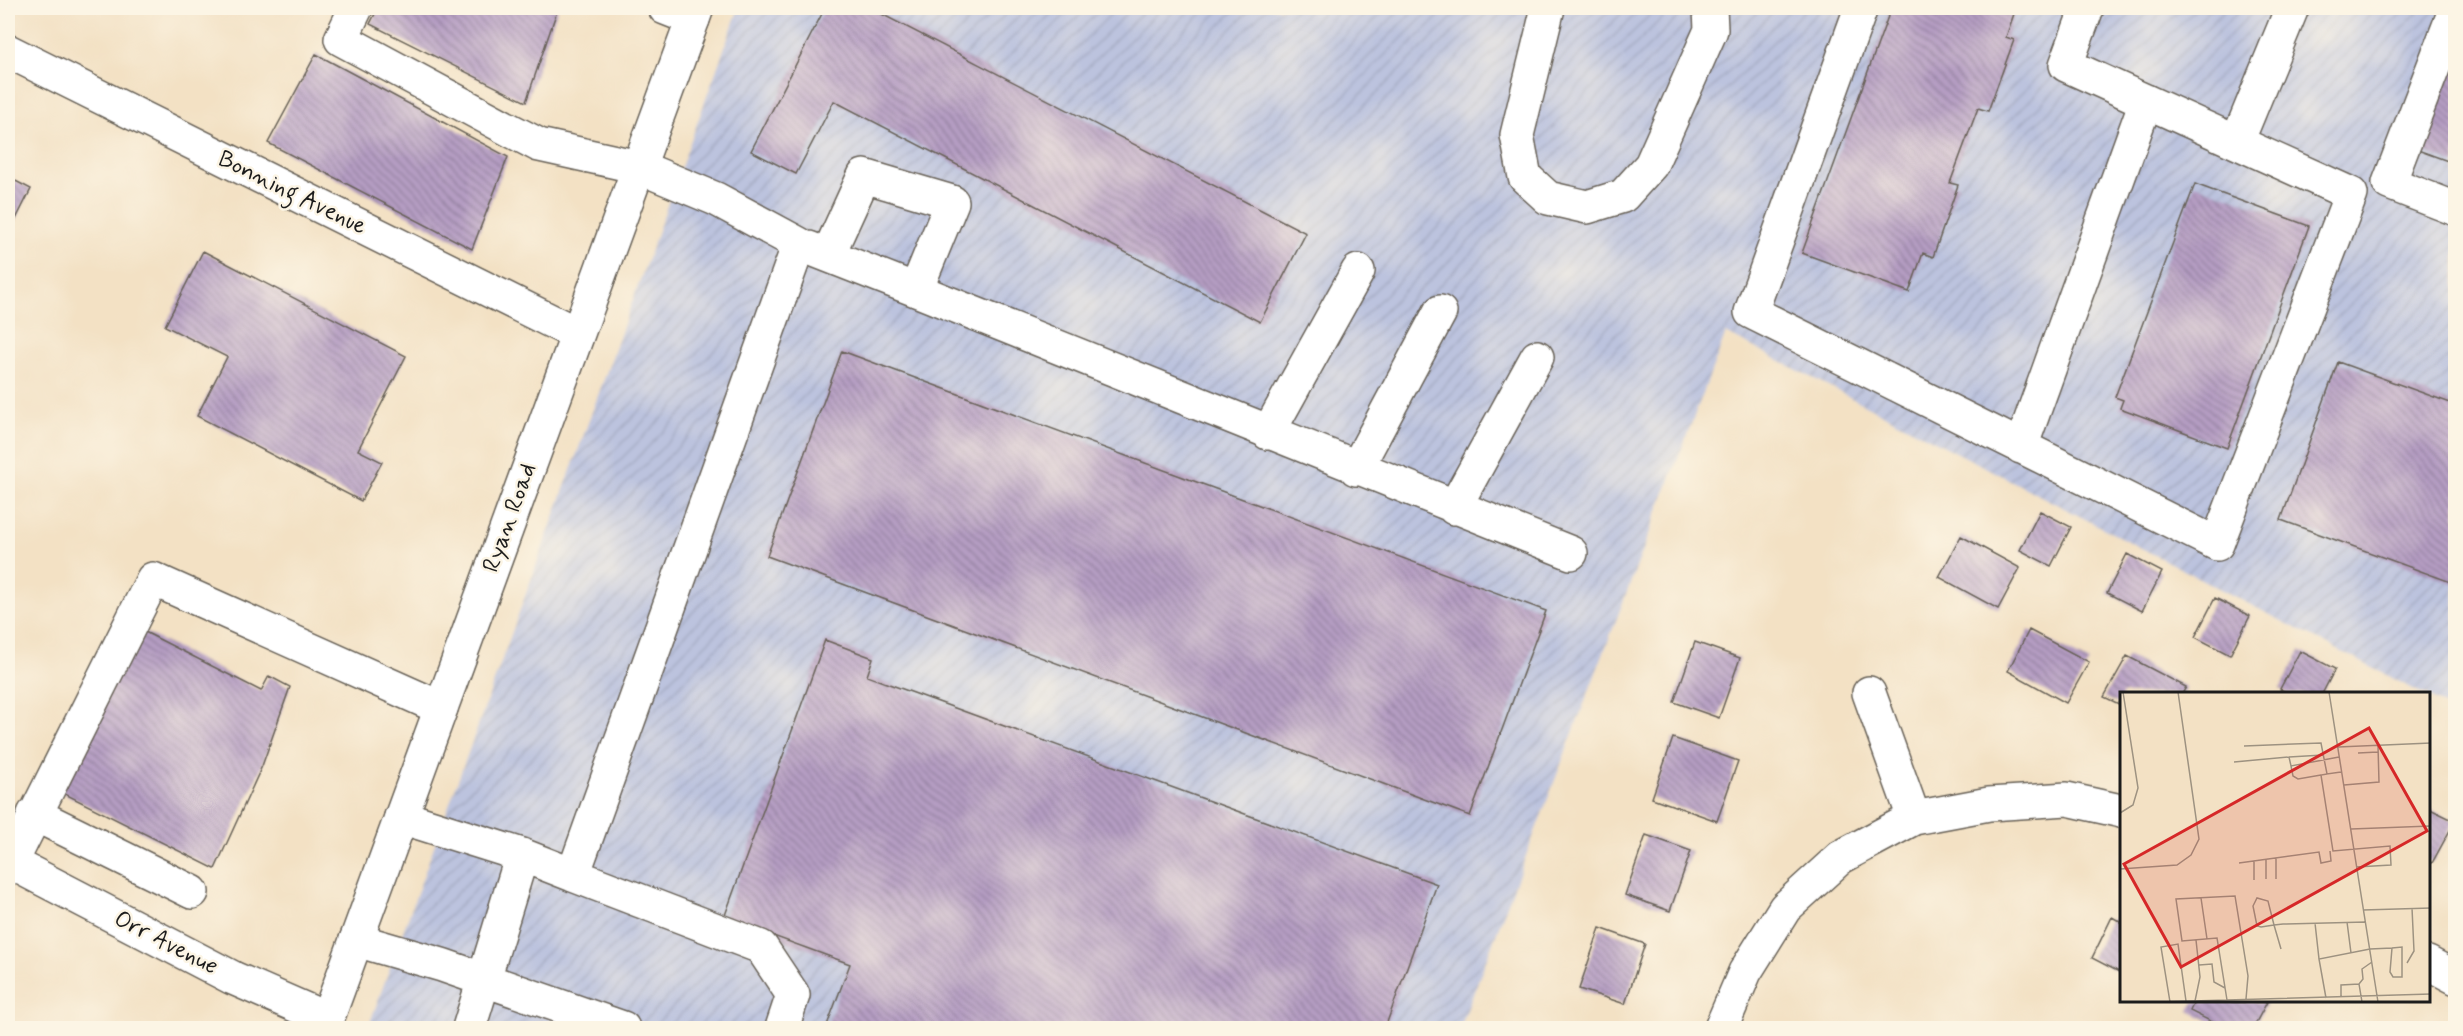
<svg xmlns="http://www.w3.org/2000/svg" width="2463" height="1036" font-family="Mynerve,sans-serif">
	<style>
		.industrial { fill: url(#industrial-furrows) }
		.building { fill: url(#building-back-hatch) }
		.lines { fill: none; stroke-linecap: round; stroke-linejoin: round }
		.minor-casing { stroke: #676157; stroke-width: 36 }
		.major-casing { stroke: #676157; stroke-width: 36 }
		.minor { stroke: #fff; stroke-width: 33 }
		.major { stroke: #fff; stroke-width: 33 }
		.labels { text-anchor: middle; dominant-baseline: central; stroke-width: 5; stroke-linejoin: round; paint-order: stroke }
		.street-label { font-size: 24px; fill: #1c1c1c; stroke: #fcf5e5 }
		.inset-road { fill: none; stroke: #9d9281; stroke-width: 1.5 }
		.view { fill: #d62828; fill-opacity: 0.15; stroke: #d62828; stroke-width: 3 }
		.inset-edge { fill: none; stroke: #1c1c1c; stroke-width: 3 }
	</style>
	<defs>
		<pattern id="industrial-furrows" width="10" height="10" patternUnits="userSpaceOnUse" patternTransform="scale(1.5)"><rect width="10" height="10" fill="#bcc3de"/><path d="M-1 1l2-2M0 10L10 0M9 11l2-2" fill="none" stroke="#a1a7be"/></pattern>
		<pattern id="building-back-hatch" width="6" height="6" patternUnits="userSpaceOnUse" patternTransform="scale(1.5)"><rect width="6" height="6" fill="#b59dc3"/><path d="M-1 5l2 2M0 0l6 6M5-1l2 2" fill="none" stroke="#927f9e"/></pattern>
	</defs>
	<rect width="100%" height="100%" fill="#fcf5e5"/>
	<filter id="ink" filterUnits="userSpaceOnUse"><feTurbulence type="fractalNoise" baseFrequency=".0167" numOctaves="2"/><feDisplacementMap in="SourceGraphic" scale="12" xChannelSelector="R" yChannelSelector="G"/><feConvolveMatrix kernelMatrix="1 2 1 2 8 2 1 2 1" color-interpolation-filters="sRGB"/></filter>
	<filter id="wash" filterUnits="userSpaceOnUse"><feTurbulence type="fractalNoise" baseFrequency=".008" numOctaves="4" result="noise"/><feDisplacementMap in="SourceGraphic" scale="24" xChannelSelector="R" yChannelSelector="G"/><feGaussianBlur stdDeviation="1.35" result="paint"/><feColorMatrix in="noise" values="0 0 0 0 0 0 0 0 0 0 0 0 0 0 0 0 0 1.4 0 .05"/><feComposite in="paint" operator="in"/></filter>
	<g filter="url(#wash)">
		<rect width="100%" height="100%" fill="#f3e1c4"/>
		<path class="industrial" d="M739,8H2455V711L2429,697L2428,694H2423L1726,333L1460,1028H368Z"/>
		<g id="blocks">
			<path class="building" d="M378,8H558L526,102L370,24Z
				M825,8H870L1306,233L1260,322L834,101L796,174L751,151Z
				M1891,8H2016L2006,37L2014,40L1988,111L1978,108L1950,183L1958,185L1933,257L1923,253L1909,292L1802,253Z
				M2456,42V164L2415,149Z
				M316,54L508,157L472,249L268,143Z
				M8,177L31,189L8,235Z
				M2195,184L2309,226L2227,448L2120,408L2123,400L2115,397Z
				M203,251L406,356L358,450L382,462L361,501L197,416L227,357L165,326Z
				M842,351L1546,611L1470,816L767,556Z
				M2338,362L2456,405V584L2281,520Z
				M2040,511L2071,527L2051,566L2020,550Z
				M1961,536L2020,568L1998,609L1939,577Z
				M2127,554L2162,572L2142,611L2107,593Z
				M2215,598L2250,616L2230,655L2195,637Z
				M141,630L261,691L269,676L290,687L262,766L215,869L59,791Z
				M2029,630L2089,662L2066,703L2008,671Z
				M825,640L873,658L867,676L1437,884L1385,1028H826L850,964L724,918Z
				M1695,642L1740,658L1719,718L1674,702Z
				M2300,651L2335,669L2322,694H2289L2280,689Z
				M2127,656L2186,687L2182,694H2121V705L2104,697Z
				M1673,738L1738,761L1717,821L1652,798Z
				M2428,808L2455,821L2432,863L2428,861Z
				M1646,835L1691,851L1670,911L1625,895Z
				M2112,917L2121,922V973L2092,958Z
				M1600,928L1645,944L1625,1004L1579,989Z
				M2194,1002H2267L2253,1028H2224L2190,1011Z"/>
		</g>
	</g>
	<g filter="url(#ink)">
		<use href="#blocks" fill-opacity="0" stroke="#676157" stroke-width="1.5"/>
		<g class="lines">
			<g class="minor-casing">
				<path id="minor" d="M356,8L341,39L512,131L539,145L639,167L716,199L799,244L573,875L522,855
					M665,8L693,19
					M1548,8L1517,135L1525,177L1548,198L1587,207L1623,196L1651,165L1711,30L1710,8
					M1861,8L1751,312L2217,544L2351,194L2066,65L2087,8
					M2456,8L2389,183L2456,209
					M8,51L577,334
					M2237,142L2292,8
					M809,248L916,290
					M828,255L864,176L952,202L916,290L1571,553
					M1268,433L1358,271
					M2021,447L2146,101
					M1356,469L1440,312
					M1454,508L1537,357
					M1869,693L1914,818
					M34,814L192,892
					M401,817L522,855L469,1028
					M8,861L233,978L327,1019
					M11,863L153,579L441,708
					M573,875L761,947L793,995L782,1028
					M356,940L442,965L623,1028
					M2428,963L2456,978
					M1721,1028L1745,972L1785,908L1841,857L1914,818L1989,804L2067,799L2121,811"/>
			</g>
			<g class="major-casing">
				<path id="major" d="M324,1028L697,8"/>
			</g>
			<use href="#minor" class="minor"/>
			<use href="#major" class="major"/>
		</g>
	</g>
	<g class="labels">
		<g class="street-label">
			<text transform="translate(292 193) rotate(26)">Bonning Avenue</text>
			<text transform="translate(510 518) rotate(-70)">Ryan Road</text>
			<text transform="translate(166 943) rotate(27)">Orr Avenue</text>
		</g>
	</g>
	<g transform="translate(2120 692)">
		<rect width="310" height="310" fill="#f3e1c4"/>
		<path class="inset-road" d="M209,0L258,310M124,54L201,51L207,82L221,80M218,55L311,51M238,61L258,60M169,65L203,63M114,70L169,65L171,74L219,65M171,74L173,84L178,87L201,83M207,82L201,83L213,159L270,154L271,173L236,175M224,93L259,90L258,54M0,121L13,113L18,96L3,0M231,137L311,134M156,166V187M146,167V187M134,169V188M119,171L199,160L201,171L211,169L210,159M0,177L57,173L71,163L79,147L58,0M81,206L87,247M243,218L311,216M227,230L231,261M195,231L199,267M161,257L154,233L148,209L137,206L133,214L137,234L141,235L154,233L163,232L246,230M287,271L294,259L292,216M79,273L92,272L94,290L105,296M239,292L243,287L242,277L252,270M221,305V293L239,292L242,310M206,306L199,267L250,257L272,256L282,255V285H273L270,280L272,256M107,308L97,246L62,249L56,207L115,204L128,284L126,307M75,309L80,285L76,248M37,310L311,302M50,310L41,255L58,252L66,309"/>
		<path class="view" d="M249,36L307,139L61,275L4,172Z"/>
		<rect width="310" height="310" class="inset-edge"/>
	</g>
	<rect width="2463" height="1036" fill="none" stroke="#fcf5e5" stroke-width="30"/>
</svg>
